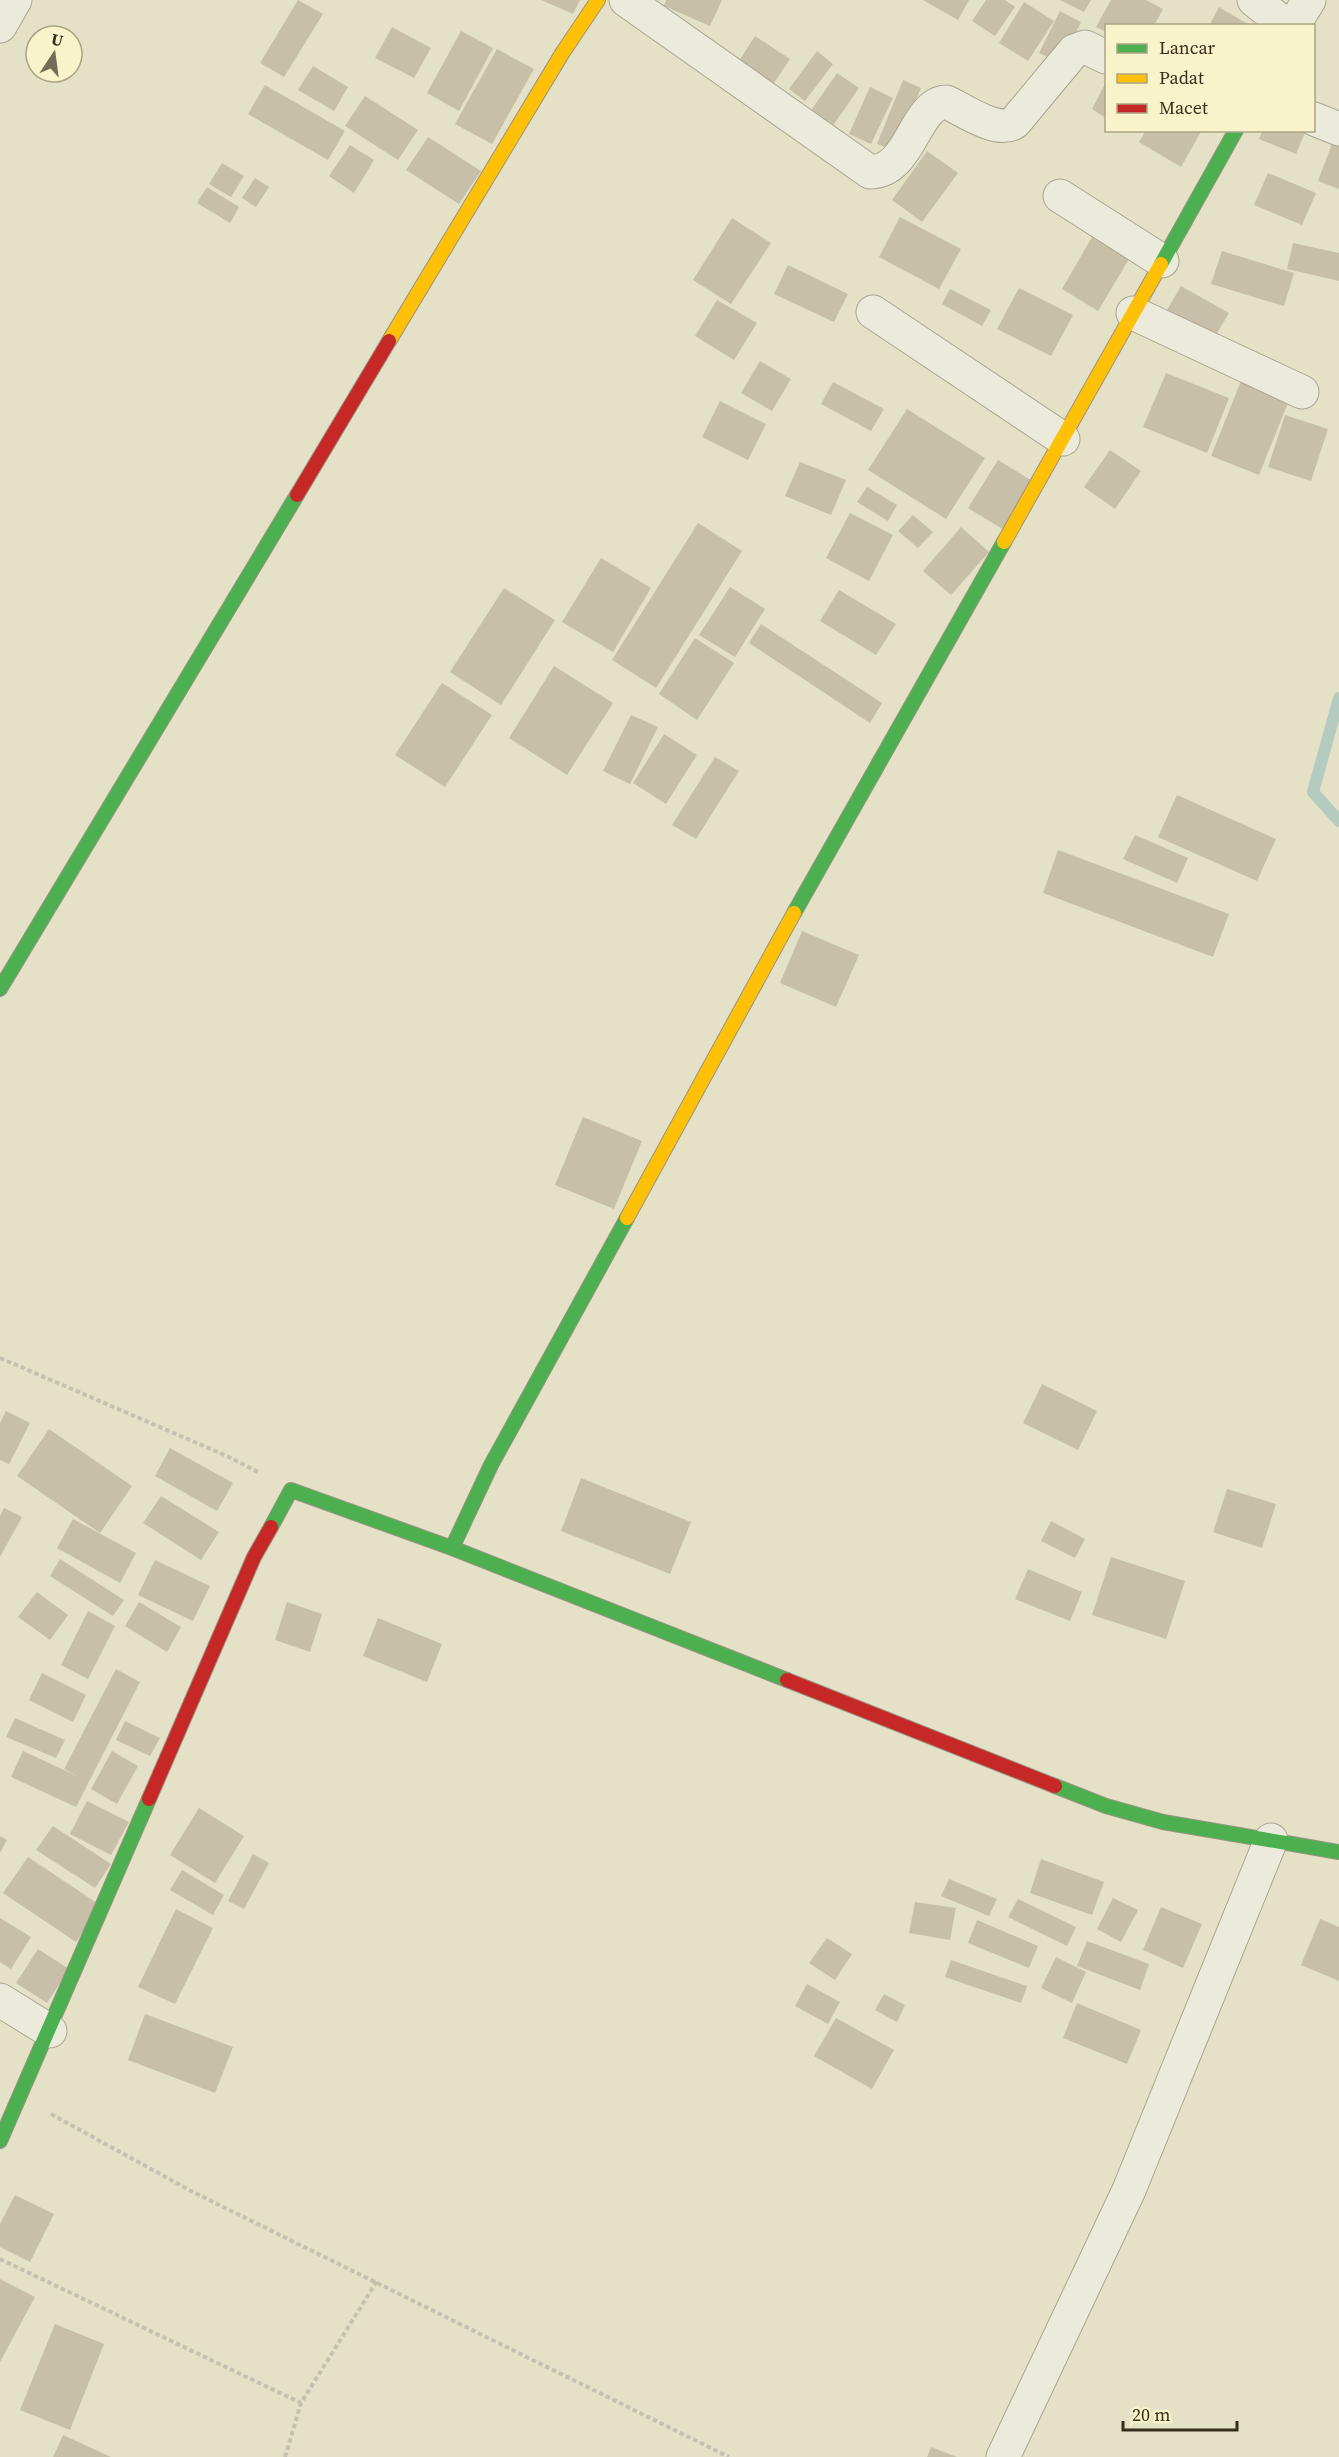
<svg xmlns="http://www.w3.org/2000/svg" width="1339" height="2457" font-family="'Source Serif 4',serif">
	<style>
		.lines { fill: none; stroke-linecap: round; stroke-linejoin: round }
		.stream { stroke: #b4cbc0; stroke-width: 12 }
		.building { fill: #c8bfa8 }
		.street-casing { stroke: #a9a491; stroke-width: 35 }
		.fast-casing { stroke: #989381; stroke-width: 16 }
		.slow-casing { stroke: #989381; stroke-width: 16 }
		.jam-casing { stroke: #989381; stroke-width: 16 }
		.path { stroke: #c4c1b1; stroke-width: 4; stroke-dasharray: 4.5 3; stroke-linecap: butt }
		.street { stroke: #eceada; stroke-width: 33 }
		.fast { stroke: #4caf50; stroke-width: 14 }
		.slow { stroke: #ffc107; stroke-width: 14 }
		.jam { stroke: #c62828; stroke-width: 14 }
	</style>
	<rect width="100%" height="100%" fill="#e4e1c7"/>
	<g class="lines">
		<path class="stream" d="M1339,698L1313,792L1339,821"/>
	</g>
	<path class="building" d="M298,0L323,14L284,77L260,63Z
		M541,0H580L573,14Z
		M666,0H722L710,26L664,6Z
		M923,0H969L958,20Z
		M986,0H1005L1015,7L995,36L972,21Z
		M1060,0H1091L1084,12Z
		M1111,0H1146L1163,9L1154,26H1106V32L1096,27Z
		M1024,2L1054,21L1028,61L999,43Z
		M1219,7L1251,26H1209Z
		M1060,11L1081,22L1061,63L1039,53Z
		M392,27L431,48L414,78L375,58Z
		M461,31L493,48L459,111L427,93Z
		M755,36L790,59L766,95L732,72Z
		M497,49L534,69L492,144L455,124Z
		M817,51L833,64L805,101L789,89Z
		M313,66L348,87L334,111L298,90Z
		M837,73L859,88L832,127L810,112Z
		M903,80L921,88L895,151L877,144Z
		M1106,82V118L1092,109Z
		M265,85L345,131L328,160L248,114Z
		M870,87L893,98L871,144L849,134Z
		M365,96L418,130L398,160L345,126Z
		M1146,130H1202L1181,167L1139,142Z
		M1263,130H1306L1296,154L1259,139Z
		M428,137L481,171L459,204L406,170Z
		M1333,141L1339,143V189L1318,181Z
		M350,145L374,160L354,193L329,176Z
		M927,151L958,173L922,222L892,200Z
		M222,163L244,176L231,197L209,184Z
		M1268,173L1316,193L1302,225L1254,205Z
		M255,178L269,187L256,207L242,198Z
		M207,187L239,207L230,223L197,203Z
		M900,217L961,249L939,289L879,257Z
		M732,218L771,243L731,304L693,280Z
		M1092,237L1129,259L1098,311L1062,289Z
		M1293,243L1339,253V281L1287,269Z
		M1222,251L1294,273L1284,306L1211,284Z
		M788,265L848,294L834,322L774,294Z
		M1181,286L1229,313L1210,345L1162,319Z
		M1019,288L1073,315L1051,356L997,329Z
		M950,289L991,310L982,326L942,304Z
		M717,300L757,323L734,360L695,336Z
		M760,361L791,379L772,411L741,393Z
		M1166,373L1229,398L1207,453L1143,427Z
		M1241,381L1289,400L1259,475L1211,456Z
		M833,382L884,409L871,431L821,404Z
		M720,401L766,424L748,460L702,437Z
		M907,409L985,458L946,519L868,470Z
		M1285,415L1328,429L1311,481L1268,467Z
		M1110,450L1141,471L1115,509L1084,487Z
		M998,460L1034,482L1004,530L968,508Z
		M800,462L846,480L831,515L785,496Z
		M867,487L897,505L888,521L857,502Z
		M850,513L893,535L869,581L826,558Z
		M913,515L933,532L918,548L898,531Z
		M698,523L742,551L656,688L612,660Z
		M961,527L989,552L951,595L923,571Z
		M601,558L651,588L613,652L562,622Z
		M730,587L765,609L735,657L699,635Z
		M504,588L555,620L501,705L450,672Z
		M839,590L896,624L876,655L820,621Z
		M761,624L882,703L870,723L749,643Z
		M695,638L734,663L697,720L659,694Z
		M554,666L613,703L567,775L509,738Z
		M442,683L492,715L445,787L395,755Z
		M631,715L658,727L630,784L603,771Z
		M664,734L697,755L666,804L633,783Z
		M715,757L739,771L696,839L672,825Z
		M1177,795L1276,839L1257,881L1158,837Z
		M1135,835L1188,858L1177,883L1123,859Z
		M1058,850L1229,914L1213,957L1043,893Z
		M802,931L859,955L836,1007L780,983Z
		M583,1117L642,1141L614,1209L555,1185Z
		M1042,1384L1097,1411L1078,1450L1023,1423Z
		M6,1411L30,1423L9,1464L0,1460V1423Z
		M49,1429L132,1486L100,1533L17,1476Z
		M170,1448L233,1483L217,1511L155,1476Z
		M581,1478L691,1522L670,1574L561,1531Z
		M1227,1489L1276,1504L1262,1548L1213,1532Z
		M161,1496L219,1532L201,1560L143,1523Z
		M4,1508L22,1517L0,1557V1516Z
		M73,1519L136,1553L120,1583L57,1548Z
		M1051,1521L1085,1539L1075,1558L1041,1541Z
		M1111,1557L1185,1581L1166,1639L1092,1615Z
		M60,1559L124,1600L113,1616L50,1576Z
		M155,1560L210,1586L193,1621L138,1595Z
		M1028,1569L1082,1592L1070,1621L1015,1599Z
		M37,1592L68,1615L50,1640L18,1617Z
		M139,1602L181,1627L167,1652L125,1626Z
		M287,1602L322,1614L310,1652L275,1640Z
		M88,1611L115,1626L88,1679L61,1665Z
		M378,1618L442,1644L427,1682L363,1656Z
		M116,1669L140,1682L76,1807L11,1777L23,1751L79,1777L64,1769Z
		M42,1673L86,1695L73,1722L29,1700Z
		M15,1718L65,1740L56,1758L6,1737Z
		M125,1721L160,1738L150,1756L116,1740Z
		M112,1751L138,1766L117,1804L91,1789Z
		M87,1801L129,1822L111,1855L70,1834Z
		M199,1808L244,1836L215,1883L170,1855Z
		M53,1826L111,1864L95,1888L36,1850Z
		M0,1836L7,1840L0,1853Z
		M253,1854L269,1863L244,1909L228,1901Z
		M28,1857L100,1905L76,1942L3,1893Z
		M1041,1859L1104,1882L1092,1915L1030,1893Z
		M182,1870L224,1895L213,1915L170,1890Z
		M949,1879L997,1899L989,1916L941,1896Z
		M1113,1898L1138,1910L1121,1942L1097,1929Z
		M1018,1899L1076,1927L1067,1946L1008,1917Z
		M915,1902L956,1908L950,1940L909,1933Z
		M1161,1907L1202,1924L1183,1968L1143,1950Z
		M176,1909L213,1928L175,2004L138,1987Z
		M0,1918L31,1937L11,1969L0,1962Z
		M1320,1919L1339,1927V1981L1301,1965Z
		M977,1920L1038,1946L1029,1968L968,1943Z
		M827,1938L852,1954L835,1980L809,1963Z
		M1087,1941L1149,1964L1140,1990L1077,1966Z
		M38,1949L69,1969L47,2003L16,1983Z
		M1056,1957L1086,1972L1072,2003L1041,1988Z
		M951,1960L1027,1986L1021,2003L945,1977Z
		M807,1984L840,2002L828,2024L795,2006Z
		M884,1994L905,2005L897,2022L875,2010Z
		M1077,2003L1141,2030L1127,2064L1063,2038Z
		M145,2014L233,2047L215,2093L128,2060Z
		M836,2018L894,2050L872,2089L814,2056Z
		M15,2195L54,2214L30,2262L0,2247V2224Z
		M0,2279L35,2297L0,2362Z
		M55,2324L104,2344L70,2430L20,2410Z
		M63,2435L111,2457H53Z
		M931,2447L957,2457H927Z"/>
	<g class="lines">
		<g class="street-casing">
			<path id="street" d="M626,0L870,172C911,172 914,104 946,102C963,109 998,135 1015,122L1074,51L1085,47L1106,57
				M1254,0L1287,26
				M0,26L15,0
				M1293,26L1309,0
				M1314,119L1339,129
				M1060,196L1162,261
				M873,312L1063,439
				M1133,313L1302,392
				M0,2000L50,2031
				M1003,2457L1129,2190L1271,1840"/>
		</g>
		<g class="fast-casing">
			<path id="fast" d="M1161,264L1236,130
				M794,913L1004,542
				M0,989L297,495
				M271,1527L291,1490L452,1548L787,1680
				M452,1548L491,1465L627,1218
				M1055,1786L1106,1806L1163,1822L1339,1852
				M0,2141L149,1799"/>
		</g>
		<g class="slow-casing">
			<path id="slow" d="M389,341L563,52L598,0
				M1004,542L1161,264
				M627,1218L794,913"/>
		</g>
		<g class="jam-casing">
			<path id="jam" d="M297,495L389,341
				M787,1680L1055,1786
				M149,1799L254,1557L271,1527"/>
		</g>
		<path class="path" d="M0,1358L227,1456L260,1473
			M51,2114L191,2191L729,2457
			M0,2259L301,2403
			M285,2457L301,2403L377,2281"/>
		<use href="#street" class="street"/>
		<use href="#fast" class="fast"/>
		<use href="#slow" class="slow"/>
		<use href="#jam" class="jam"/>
	</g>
	<rect x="1105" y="24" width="210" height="108" fill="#f8f3cb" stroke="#aba484" stroke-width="1.5"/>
	<rect x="1117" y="44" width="30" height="9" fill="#4caf50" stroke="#aba484" stroke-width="1.5"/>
	<text x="1159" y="54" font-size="18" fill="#372d1a">Lancar</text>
	<rect x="1117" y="74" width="30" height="9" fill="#ffc107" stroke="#aba484" stroke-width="1.5"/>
	<text x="1159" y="84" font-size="18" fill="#372d1a">Padat</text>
	<rect x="1117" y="104" width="30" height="9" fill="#c62828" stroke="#aba484" stroke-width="1.5"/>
	<text x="1159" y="114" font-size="18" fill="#372d1a">Macet</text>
	<g transform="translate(54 54) rotate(13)"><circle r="28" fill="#f8f3cb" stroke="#aba484" stroke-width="1.5"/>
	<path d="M0-4.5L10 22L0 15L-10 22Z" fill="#746c57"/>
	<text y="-9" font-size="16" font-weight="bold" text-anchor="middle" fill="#372d1a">U</text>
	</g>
	<path d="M1123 2421v9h114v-9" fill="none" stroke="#372d1a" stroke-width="3"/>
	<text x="1132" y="2421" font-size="18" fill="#372d1a" stroke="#f8f3cb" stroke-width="4.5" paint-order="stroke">20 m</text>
</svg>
